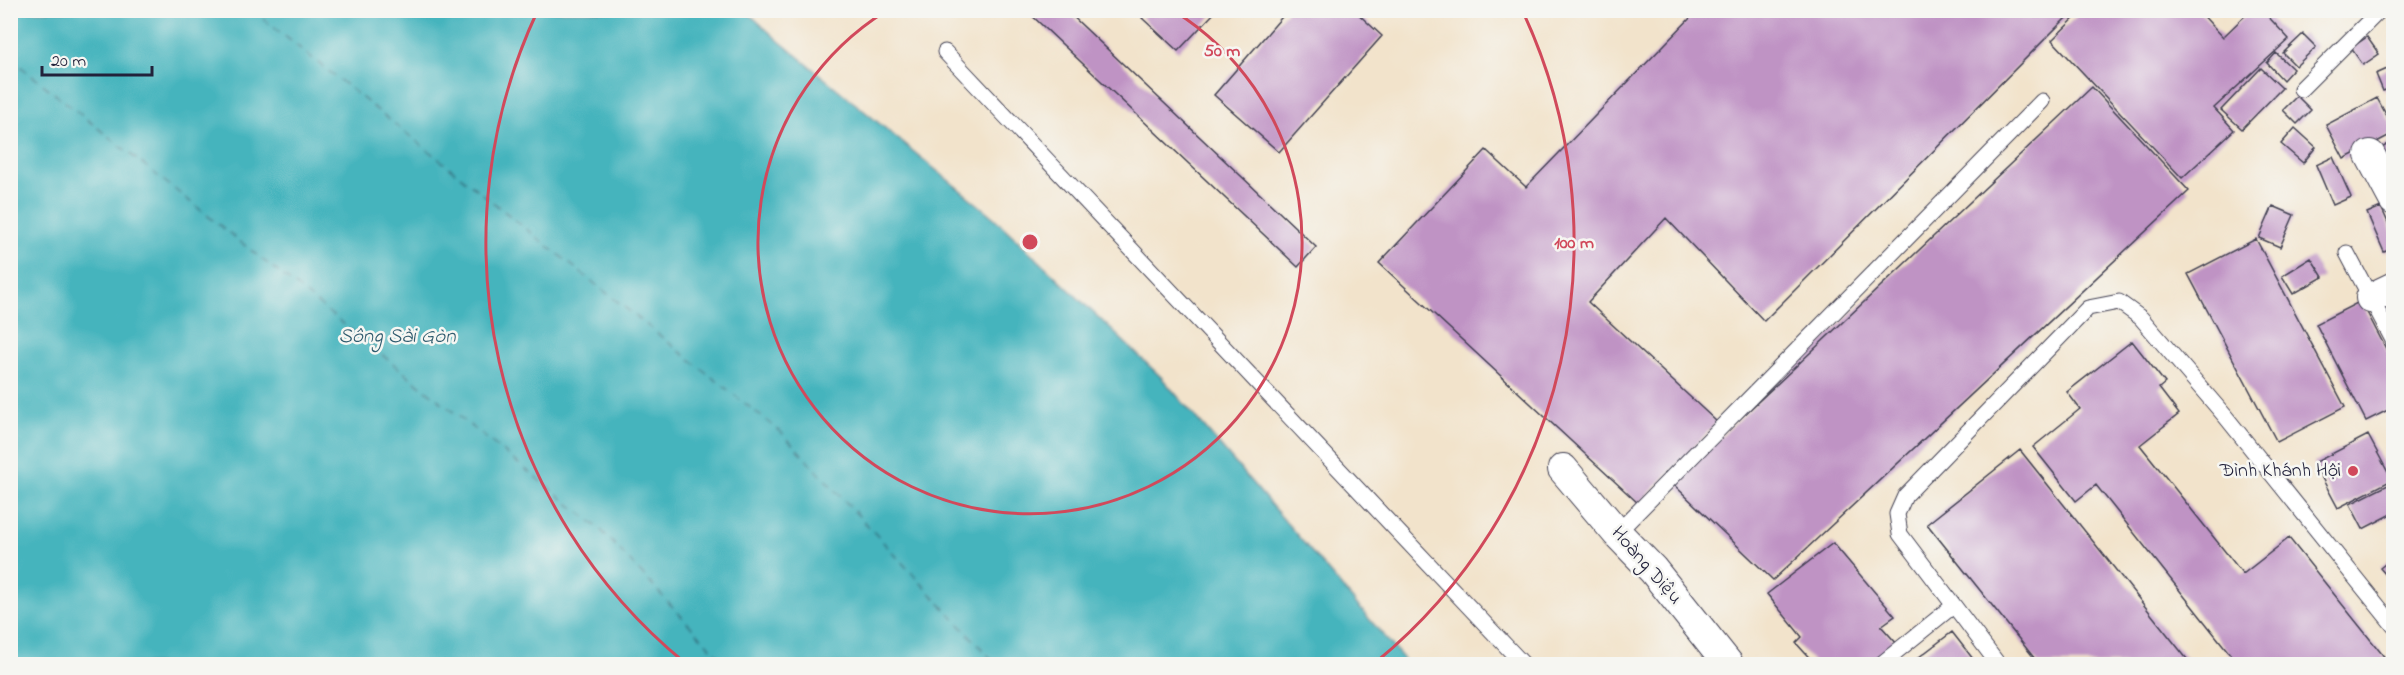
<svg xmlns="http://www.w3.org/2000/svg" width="2404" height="675" font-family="'Indie Flower',sans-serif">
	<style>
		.water { fill: #44b4bd; stroke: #336b7c; stroke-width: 1.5 }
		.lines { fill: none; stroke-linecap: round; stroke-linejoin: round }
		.ferry { stroke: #305c6f; stroke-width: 1.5; stroke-dasharray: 8 6; stroke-linecap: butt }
		.building { fill: #bf93c4 }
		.lane-casing { stroke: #413f51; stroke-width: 17 }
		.street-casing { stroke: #413f51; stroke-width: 32 }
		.lane { stroke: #fff; stroke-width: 15 }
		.street { stroke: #fff; stroke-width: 30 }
		.ring { fill: none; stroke: #d1495b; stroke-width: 3 }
		.poi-dot { fill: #d1495b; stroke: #f6f6f2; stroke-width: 2 }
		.labels { text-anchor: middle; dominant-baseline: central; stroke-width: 5; stroke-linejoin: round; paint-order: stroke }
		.poi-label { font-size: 20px; fill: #22223b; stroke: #f6f6f2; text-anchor: end }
		.street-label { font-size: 20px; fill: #22223b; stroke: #f6f6f2 }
		.water-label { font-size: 21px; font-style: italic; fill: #305c6f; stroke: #f6f6f2 }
		.centre { fill: #d1495b; stroke: #f6f6f2; stroke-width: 3 }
		.ring-label { font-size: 18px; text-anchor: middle; font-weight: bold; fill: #d1495b; stroke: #f6f6f2; stroke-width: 5; stroke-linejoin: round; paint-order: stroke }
	</style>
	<rect width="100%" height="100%" fill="#f6f6f2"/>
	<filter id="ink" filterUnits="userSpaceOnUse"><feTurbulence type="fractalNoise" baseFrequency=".0167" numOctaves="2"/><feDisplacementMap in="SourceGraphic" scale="12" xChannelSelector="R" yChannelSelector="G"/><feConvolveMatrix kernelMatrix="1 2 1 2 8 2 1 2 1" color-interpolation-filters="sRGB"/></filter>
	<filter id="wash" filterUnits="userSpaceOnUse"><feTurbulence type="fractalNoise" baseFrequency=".008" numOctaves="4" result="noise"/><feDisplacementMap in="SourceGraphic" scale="24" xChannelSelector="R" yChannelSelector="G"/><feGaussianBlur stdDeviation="1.35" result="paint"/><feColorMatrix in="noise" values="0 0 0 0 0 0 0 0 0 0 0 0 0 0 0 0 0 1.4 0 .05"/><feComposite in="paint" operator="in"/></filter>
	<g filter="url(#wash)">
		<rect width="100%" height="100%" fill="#f2e3cb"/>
		<path class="water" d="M10,11H746L779,41L992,216L1161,377L1408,664H11Z"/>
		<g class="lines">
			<path class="ferry" d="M252,10L782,433L996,664
				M10,58L599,528L726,664"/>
		</g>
		<g id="blocks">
			<path class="building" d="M1026,10H1066L1316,247L1298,267Z
				M1149,10H1217L1178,51L1142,18Z
				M1288,10H1354L1382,36L1279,152L1214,95Z
				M1698,10H2074L1764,321L1666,218L1588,302L1717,422L1639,504L1379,263L1486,150L1526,187Z
				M2083,10H2198L2223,37L2251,10H2262L2289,39L2214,108L2234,130L2182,178L2052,40Z
				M2303,34L2316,47L2296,66L2283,53Z
				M2367,37L2379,54L2363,65L2351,48Z
				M2276,53L2293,69L2283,80L2267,63Z
				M2394,66V87L2383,91L2376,74Z
				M2261,68L2282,88L2242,129L2221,110Z
				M2092,87L2189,191L1773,580L1672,483Z
				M2297,96L2311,110L2297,124L2283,110Z
				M2377,98L2394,129V133L2344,159L2326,125Z
				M2295,128L2316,147L2303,163L2281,144Z
				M2394,141V182L2376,151Z
				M2333,157L2351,197L2333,205L2316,165Z
				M2273,206L2294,215L2280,247L2259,238Z
				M2381,207L2394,236V248L2384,252L2367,213Z
				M2256,239L2345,407L2277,442L2188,274Z
				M2311,258L2323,277L2293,294L2282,276Z
				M2361,301L2394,364V407L2366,421L2316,324Z
				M2132,341L2165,383L2159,388L2179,414L2140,445L2243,574L2289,538L2390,664H2238L2096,485L2076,501L2033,447L2080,409L2067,392Z
				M2368,435L2392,480L2338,508L2314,463Z
				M2020,450L2191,664H2039L1927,524Z
				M2394,482V513L2363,529L2350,504Z
				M1833,543L1895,616L1881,626L1898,645L1873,664H1815L1796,643L1802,637L1767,594Z
				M2394,557V580L2392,582L2380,568Z
				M1952,632L1977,664H1910Z"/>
		</g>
	</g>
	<g filter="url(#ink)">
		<use href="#blocks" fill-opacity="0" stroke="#413f51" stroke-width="1.5"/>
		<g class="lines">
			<g class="lane-casing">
				<path id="lane" d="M945,52L1523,664
					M2301,89L2380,10
					M2347,253L2394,342
					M1617,533L2042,101
					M1881,664L1953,606
					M1998,664L1900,534L1897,514L1905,496L2088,308L2119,302L2141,318L2225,416L2394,626"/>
			</g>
			<g class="street-casing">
				<path id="street" d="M2370,155L2394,200
					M2371,298L2394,287
					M1563,469L1617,533L1653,570L1728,664"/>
			</g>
			<use href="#lane" class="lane"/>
			<use href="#street" class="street"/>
		</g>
	</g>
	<g class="ring">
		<path d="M1174 11A272 272 0 1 1 886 11"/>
		<path d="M684 662A544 544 0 0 1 537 12M1523 12A544 544 0 0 1 1376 662"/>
	</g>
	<circle class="poi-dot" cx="2353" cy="471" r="6"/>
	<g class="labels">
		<g class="poi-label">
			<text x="2341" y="471">Đình Khánh Hội</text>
		</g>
		<g class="street-label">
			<text transform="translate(1646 566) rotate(49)">Hoàng Diệu</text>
		</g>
		<g class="water-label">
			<text x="397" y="337">Sông Sài Gòn</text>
		</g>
	</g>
	<circle cx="1030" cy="242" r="9" class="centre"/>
	<g class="ring-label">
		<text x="1222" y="56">50 m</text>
		<text x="1574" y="248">100 m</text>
	</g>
	<rect width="2404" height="675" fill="none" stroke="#f6f6f2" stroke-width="36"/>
	<path d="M42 66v9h110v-9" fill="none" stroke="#22223b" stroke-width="3"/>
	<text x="51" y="66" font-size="18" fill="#22223b" stroke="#f6f6f2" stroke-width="4.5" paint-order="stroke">20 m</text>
</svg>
